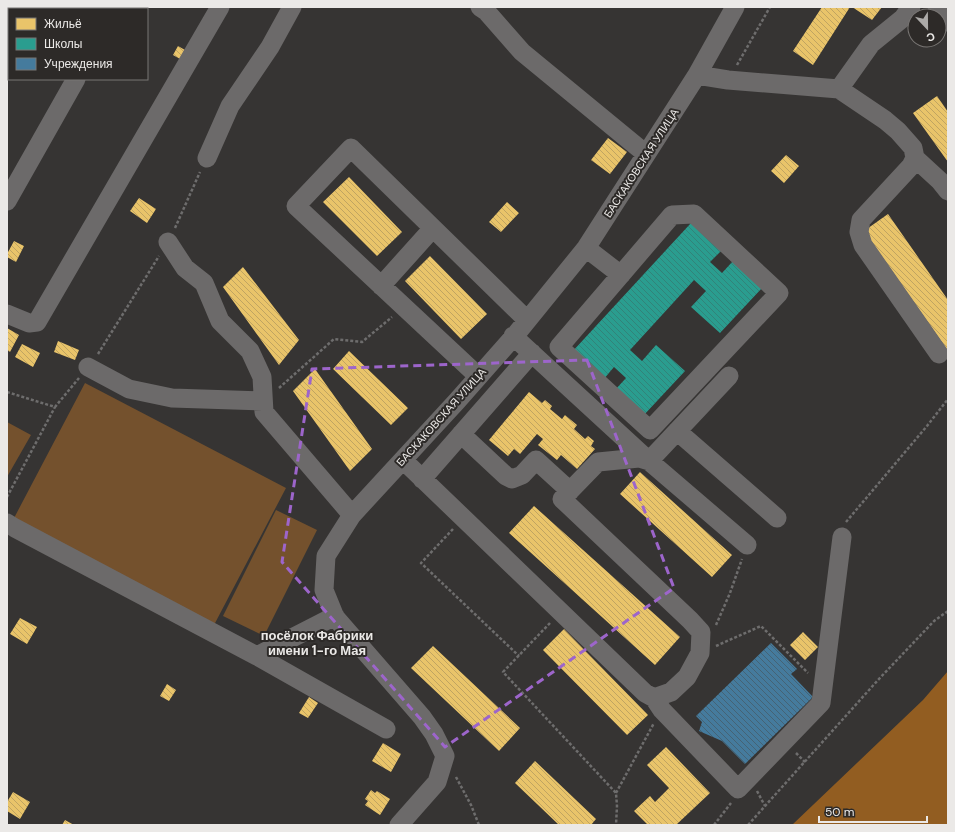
<svg xmlns="http://www.w3.org/2000/svg" width="955" height="832" font-family="'DM Sans',sans-serif">
	<style>
		.pitch { fill: #74512d }
		.water { fill: #925d21 }
		.homes { fill: url(#homes-back-hatch) }
		.schools { fill: url(#schools-back-hatch) }
		.public { fill: url(#public-back-hatch) }
		.lines { fill: none; stroke-linecap: round; stroke-linejoin: round }
		.path { stroke: #6e6d6d; stroke-width: 2.5; stroke-dasharray: 3 2; stroke-linecap: butt }
		.minor { stroke: #6c6a6a; stroke-width: 19 }
		.marked { fill: none; stroke: #9d65cb; stroke-width: 3; stroke-dasharray: 8 5; stroke-linejoin: round }
		.labels { text-anchor: middle; dominant-baseline: central; stroke-width: 4; stroke-linejoin: round; paint-order: stroke }
		.street-label { font-size: 11px; fill: #ebe9e7; stroke: #2d2a28 }
		.quarter-label { font-size: 13px; font-weight: bold; fill: #ebe9e7; stroke: #2d2a28 }
	</style>
	<defs>
		<pattern id="homes-back-hatch" width="6" height="6" patternUnits="userSpaceOnUse"><rect width="6" height="6" fill="#e9c46a"/><path d="M-1 5l2 2M0 0l6 6M5-1l2 2" fill="none" stroke="#c0a461"/></pattern>
		<pattern id="schools-back-hatch" width="6" height="6" patternUnits="userSpaceOnUse"><rect width="6" height="6" fill="#2a9d8f"/><path d="M-1 5l2 2M0 0l6 6M5-1l2 2" fill="none" stroke="#328379"/></pattern>
		<pattern id="public-back-hatch" width="6" height="6" patternUnits="userSpaceOnUse"><rect width="6" height="6" fill="#457b9d"/><path d="M-1 5l2 2M0 0l6 6M5-1l2 2" fill="none" stroke="#456375"/></pattern>
	</defs>
	<rect width="100%" height="100%" fill="#363433"/>
	<path class="pitch" d="M85,383L286,488L214,625L13,520Z
		M7,422L31,435L7,477Z
		M276,510L317,530L264,636L223,616Z"/>
	<path class="water" d="M948,671V825H792L923,700Z"/>
	<path class="homes" d="M87,7H99L102,9H86Z
		M822,7H850L813,65L793,51Z
		M852,7H882L872,20Z
		M178,46L185,50L180,59L173,55Z
		M937,96L948,112V162L913,113Z
		M608,138L627,152L610,174L591,160Z
		M786,155L799,166L784,183L771,171Z
		M349,177L402,232L377,256L323,202Z
		M139,198L156,209L147,223L130,211Z
		M507,202L519,213L501,232L489,222Z
		M888,214L948,300V351L864,231Z
		M14,241L24,246L16,262L7,257V254Z
		M430,256L487,314L461,339L405,281Z
		M243,267L299,340L279,365L223,287Z
		M7,328L19,335L10,352L7,350Z
		M58,341L79,350L75,360L54,352Z
		M22,344L40,353L33,367L15,357Z
		M349,351L408,408L391,425L333,369Z
		M315,369L372,449L350,471L293,391Z
		M529,392L542,403L545,400L552,406L550,409L562,419L565,415L577,425L574,429L585,439L588,436L594,441L591,446L595,449L577,469L561,455L557,460L538,445L543,439L537,434L520,454L514,449L508,456L489,440Z
		M640,472L732,555L712,577L620,494Z
		M534,506L680,637L655,665L509,533Z
		M20,618L37,627L27,644L10,634Z
		M564,629L648,715L627,735L543,650Z
		M803,632L818,647L805,660L790,645Z
		M433,646L520,728L499,751L411,668Z
		M167,684L176,690L169,701L160,696Z
		M309,697L318,703L308,718L299,713Z
		M383,743L401,754L391,772L372,761Z
		M666,747L710,793L676,825H648L634,811L650,796L655,802L669,788L647,765Z
		M535,761L596,819L591,825H559L515,783Z
		M371,790L375,793L377,791L390,799L380,815L365,805L368,801L365,799Z
		M13,792L30,802L20,819L7,811V802Z
		M65,820L74,825H62Z"/>
	<path class="schools" d="M691,223L721,251L710,262L722,273L733,261L762,288L720,333L691,307L706,291L694,280L630,350L642,361L656,345L685,371L643,416L615,390L626,378L614,367L603,380L572,352Z"/>
	<path class="public" d="M771,643L797,669L791,674L813,697L745,764L722,741L699,731L702,722L696,716Z"/>
	<g class="lines">
		<path class="path" d="M737,65L770,7
			M175,228L200,172
			M98,354L159,256
			M279,388L334,339L362,342L392,317
			M7,392L55,407L79,378
			M7,497L55,407
			M846,522L927,426L948,399
			M453,529L421,563L519,656
			M550,623L503,672L616,793L617,806L616,825
			M716,625L730,593L742,559
			M716,646L761,626L808,673
			M796,753L805,762
			M456,777L471,805L479,825
			M757,791L765,806
			M616,793L654,723
			M714,825L731,803
			M748,825L878,680L934,621L948,611"/>
		<path class="minor" d="M480,7L486,11L522,52L646,154
			M937,7L948,22
			M114,9L115,7
			M697,75L728,80L839,89L885,120L898,131L913,148L915,158L911,166L861,220L859,232L863,245L939,354
			M839,89L871,44L903,18L911,7
			M207,158L230,106L270,47L292,7
			M915,158L940,181L948,191
			M7,201L76,79
			M694,214L779,293L650,430L559,347L672,215Z
			M168,242L185,268L204,283L220,321L250,351L262,377L264,412L352,515
			M586,248L621,275
			M381,286L433,228
			M7,314L29,323L37,322L220,7
			M513,336L649,461L729,376
			M88,367L129,389L172,398L263,401
			M478,376L296,206L351,148L527,320
			M677,431L777,518
			M461,434L506,476L512,479L522,475L536,460L570,491
			M403,460L645,693L654,698L671,692L687,677L700,653L701,632L690,620L562,499L598,462L639,458L649,461L747,545
			M422,479L532,353
			M7,523L15,528L257,656L335,616
			M257,656L386,729
			M654,698L662,710L738,789L821,703L842,537
			M399,825L437,782L445,756L434,734L422,717L335,617L324,590L326,556L352,515L457,401L517,333L586,248L697,75L735,7"/>
	</g>
	<path class="marked" d="M587,360L674,588L445,747L282,562L312,369Z"/>
	<g class="labels">
		<g class="street-label">
			<text transform="translate(641 163) rotate(-57)">БАСКАКОВСКАЯ УЛИЦА</text>
			<text transform="translate(441 417) rotate(-48)">БАСКАКОВСКАЯ УЛИЦА</text>
		</g>
		<g class="quarter-label">
			<text x="317" y="635">посёлок Фабрики<tspan x="317" dy="15">имени 1-го Мая</tspan></text>
		</g>
	</g>
	<rect width="955" height="832" fill="none" stroke="#ebe9e7" stroke-width="16"/>
	<rect x="8" y="8" width="140" height="72" fill="#2d2a28" stroke="#797674"/>
	<rect x="16" y="18" width="20" height="12" fill="#e9c46a" stroke="#797674"/>
	<text x="44" y="28" font-size="12" fill="#ebe9e7">Жильё</text>
	<rect x="16" y="38" width="20" height="12" fill="#2a9d8f" stroke="#797674"/>
	<text x="44" y="48" font-size="12" fill="#ebe9e7">Школы</text>
	<rect x="16" y="58" width="20" height="12" fill="#457b9d" stroke="#797674"/>
	<text x="44" y="68" font-size="12" fill="#ebe9e7">Учреждения</text>
	<g transform="translate(927 28) rotate(158)"><circle r="19" fill="#2d2a28" stroke="#797674"/>
	<path d="M0-3L7 15L0 10L-7 15Z" fill="#acaaa8"/>
	<text y="-6" font-size="11" font-weight="bold" text-anchor="middle" fill="#ebe9e7">С</text>
	</g>
	<path d="M819 816v6h108v-6" fill="none" stroke="#ebe9e7" stroke-width="2"/>
	<text x="825" y="816" font-size="12" fill="#ebe9e7" stroke="#2d2a28" stroke-width="3" paint-order="stroke">50 m</text>
</svg>
